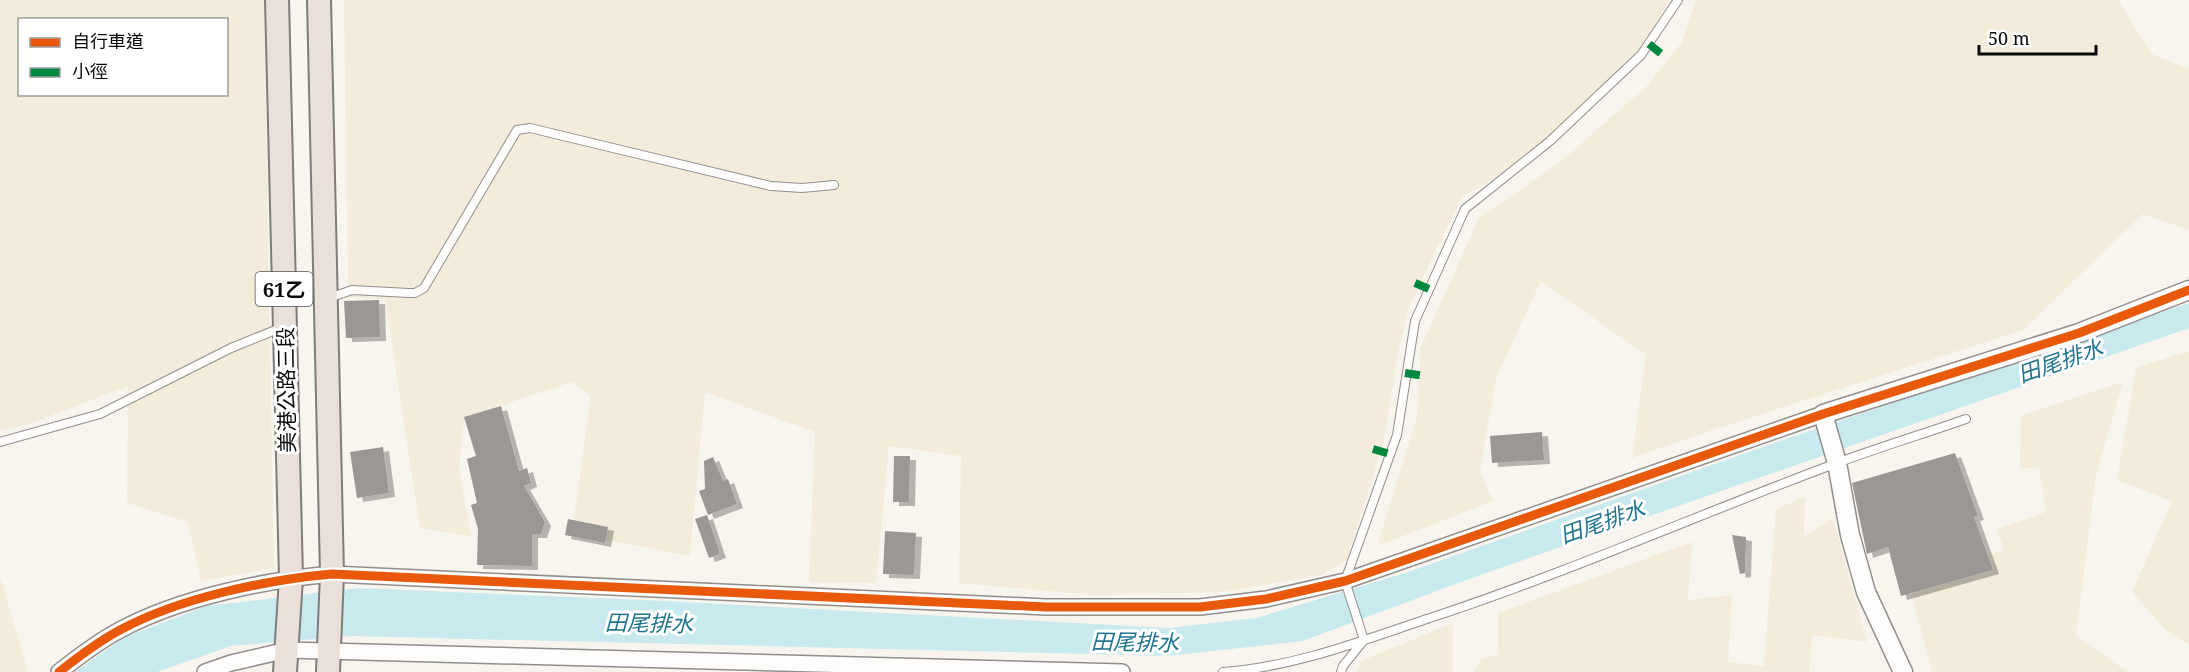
<svg xmlns="http://www.w3.org/2000/svg" width="2189" height="672" font-family="'Noto Serif','Noto Sans TC',serif">
	<style>
		.farmland { fill: #f4ecdb; fill-rule: evenodd }
		.water { fill: #c8eaef }
		.building { fill: #9a9794; filter: url(#shadow) }
		.lines { fill: none; stroke-linecap: round; stroke-linejoin: round }
		.service-casing { stroke: #918f8d; stroke-width: 10 }
		.minor-casing { stroke: #918f8d; stroke-width: 18 }
		.tertiary-casing { stroke: #918f8d; stroke-width: 21 }
		.primary-casing { stroke: #7e7d7a; stroke-width: 26 }
		.service { stroke: #fefdfc; stroke-width: 8 }
		.minor { stroke: #fefdfc; stroke-width: 15 }
		.tertiary { stroke: #fefdfc; stroke-width: 18 }
		.primary { stroke: #e9e1d9; stroke-width: 22 }
		.quiet { stroke: #00873e; stroke-width: 8; stroke-dasharray: 15 8; stroke-linecap: butt }
		.cycleway-casing { stroke: #fff; stroke-width: 13 }
		.cycleway { stroke: #e8590c; stroke-width: 9 }
		.labels { text-anchor: middle; dominant-baseline: central; stroke-width: 6; stroke-linejoin: round; paint-order: stroke }
		.shield { fill: #fff; stroke: #545454; stroke-width: 1.5 }
		.shield-label { font-size: 20px; font-weight: bold; fill: #0a0a0a }
		.street-label { font-size: 21px; fill: #0a0a0a; stroke: #fff }
		.water-label { font-size: 22px; font-style: italic; fill: #21758e; stroke: #fff }
	</style>
	<defs>
		<filter id="shadow"><feDropShadow dx="6" dy="4" stdDeviation="0" flood-color="#0004"/></filter>
	</defs>
	<rect width="100%" height="100%" fill="#f8f4ee"/>
	<path class="farmland" d="M0,0H264L274,568L201,581L188,522L127,503L128,386L30,424L0,430ZM20,20H226V94H20Z
		M344,0H1669L1642,48L1568,122L1494,179L1462,197L1409,307L1398,353L1384,441L1347,560L1321,575L1223,592L1094,595L959,583L961,456L889,446L876,583L809,582L815,432L705,392L690,556L572,533L591,396L572,382L520,399L464,420L459,466L471,536L420,528L385,299L347,298L348,279Z
		M1696,0H2118L2152,54L2189,69V230L2143,214L2023,330L1703,433L1632,458L1646,355L1541,281L1496,378L1480,472L1493,501L1377,546L1417,417L1421,347L1479,218L1559,163L1646,87L1682,42Z
		M2189,351V645L2165,629L2132,592L2172,501L2117,480L2136,368Z
		M2123,382L2096,475L2076,636L2128,672H1932L1908,580L2004,550L1997,529L2046,512L2039,467L2020,469L2021,416Z
		M1805,497L1804,536L1833,518L1867,642L1812,635L1809,672H1474L1481,659L1498,654V613L1692,542L1688,600L1732,595L1728,662L1764,666L1776,509Z
		M0,576L28,672H0Z
		M1453,623V672H1357L1361,661Z"/>
	<path class="water" d="M2189,303V328L1469,579L1303,641L1167,656L352,636L231,646L157,672H75L125,637L207,606L358,588L666,601L1168,628L1256,618L1405,573L1780,441Z"/>
	<path class="building" d="M379,300L380,337L346,338L344,301Z
		M501,406L519,471L527,468L531,483L524,486L545,522L541,534H532V566L477,565L478,529L471,505L477,503L467,459L476,456L464,417Z
		M1542,432L1544,460L1492,463L1490,436Z
		M383,447L389,493L357,498L350,452Z
		M1955,453L1978,516L1974,517L1993,570L1901,596L1888,547L1867,554L1852,483Z
		M894,456H910L909,502H893Z
		M713,457L723,481L728,479L737,504L708,515L699,491L705,489L704,461Z
		M707,515L720,554L709,558L695,519Z
		M568,519L608,527L605,543L565,535Z
		M885,531L916,533L914,575L883,574Z
		M1732,535L1746,537L1745,573L1740,574Z"/>
	<g class="lines">
		<g class="service-casing">
			<path id="service" d="M329,298L352,290L409,293H415L424,288L517,130L530,128L771,186L802,188L834,185
				M0,442L100,414L231,348L283,327
				M1223,672C1298,667 1371,637 1442,614C1576,569 1705,512 1837,463C1880,447 1923,434 1966,419
				M1341,672L1343,666L1364,640L1345,581L1397,435L1415,321L1465,209L1550,141L1641,55L1678,0"/>
		</g>
		<g class="minor-casing">
			<path id="minor" d="M59,672C78,657 99,641 120,630C179,598 265,580 332,574L1046,607H1200L1266,599L1345,581L1823,414
				M205,672L231,663L287,650L1122,672"/>
		</g>
		<g class="tertiary-casing">
			<path id="tertiary" d="M1903,672L1866,592L1850,535L1837,463L1823,414L2079,333L2189,290"/>
		</g>
		<g class="primary-casing">
			<path id="primary" d="M277,0L291,578L285,672
				M319,0L332,574L328,672"/>
		</g>
		<use href="#service" class="service"/>
		<use href="#minor" class="minor"/>
		<use href="#tertiary" class="tertiary"/>
		<use href="#primary" class="primary"/>
		<path class="quiet" d="M1649,44L1665,57
			M1415,283L1429,289
			M1405,373L1425,376
			M1373,449L1390,454"/>
		<g class="cycleway-casing">
			<path id="cycleway" d="M59,672C78,657 99,641 120,630C179,598 265,580 332,574L1046,607H1200L1266,599L1345,581L1823,414L2079,333L2189,290"/>
		</g>
		<use href="#cycleway" class="cycleway"/>
	</g>
	<g class="labels">
		<rect class="shield" x="255.5" y="272" width="57" height="34" rx="4.5"/>
		<g class="shield-label">
			<text x="284" y="289">61乙</text>
		</g>
		<g class="street-label">
			<text transform="translate(286 390) rotate(-91)">美港公路三段</text>
		</g>
		<g class="water-label">
			<text transform="translate(2060 360) rotate(-19)">田尾排水</text>
			<text transform="translate(1602 521) rotate(-19)">田尾排水</text>
			<text transform="translate(649 622) rotate(1)">田尾排水</text>
			<text transform="translate(1135 641) rotate(1)">田尾排水</text>
		</g>
	</g>
	<rect x="18" y="18" width="210" height="78" fill="#ffffff" stroke="#9d9d9d" stroke-width="1.5"/>
	<rect x="30" y="38" width="30" height="9" fill="#e8590c" stroke="#9d9d9d" stroke-width="1.5"/>
	<text x="72" y="48" font-size="18" fill="#0a0a0a">自行車道</text>
	<rect x="30" y="68" width="30" height="9" fill="#00873e" stroke="#9d9d9d" stroke-width="1.5"/>
	<text x="72" y="78" font-size="18" fill="#0a0a0a">小徑</text>
	<path d="M1979 45v9h117v-9" fill="none" stroke="#0a0a0a" stroke-width="3"/>
	<text x="1988" y="45" font-size="18" fill="#0a0a0a" stroke="#ffffff" stroke-width="4.5" paint-order="stroke">50 m</text>
</svg>
